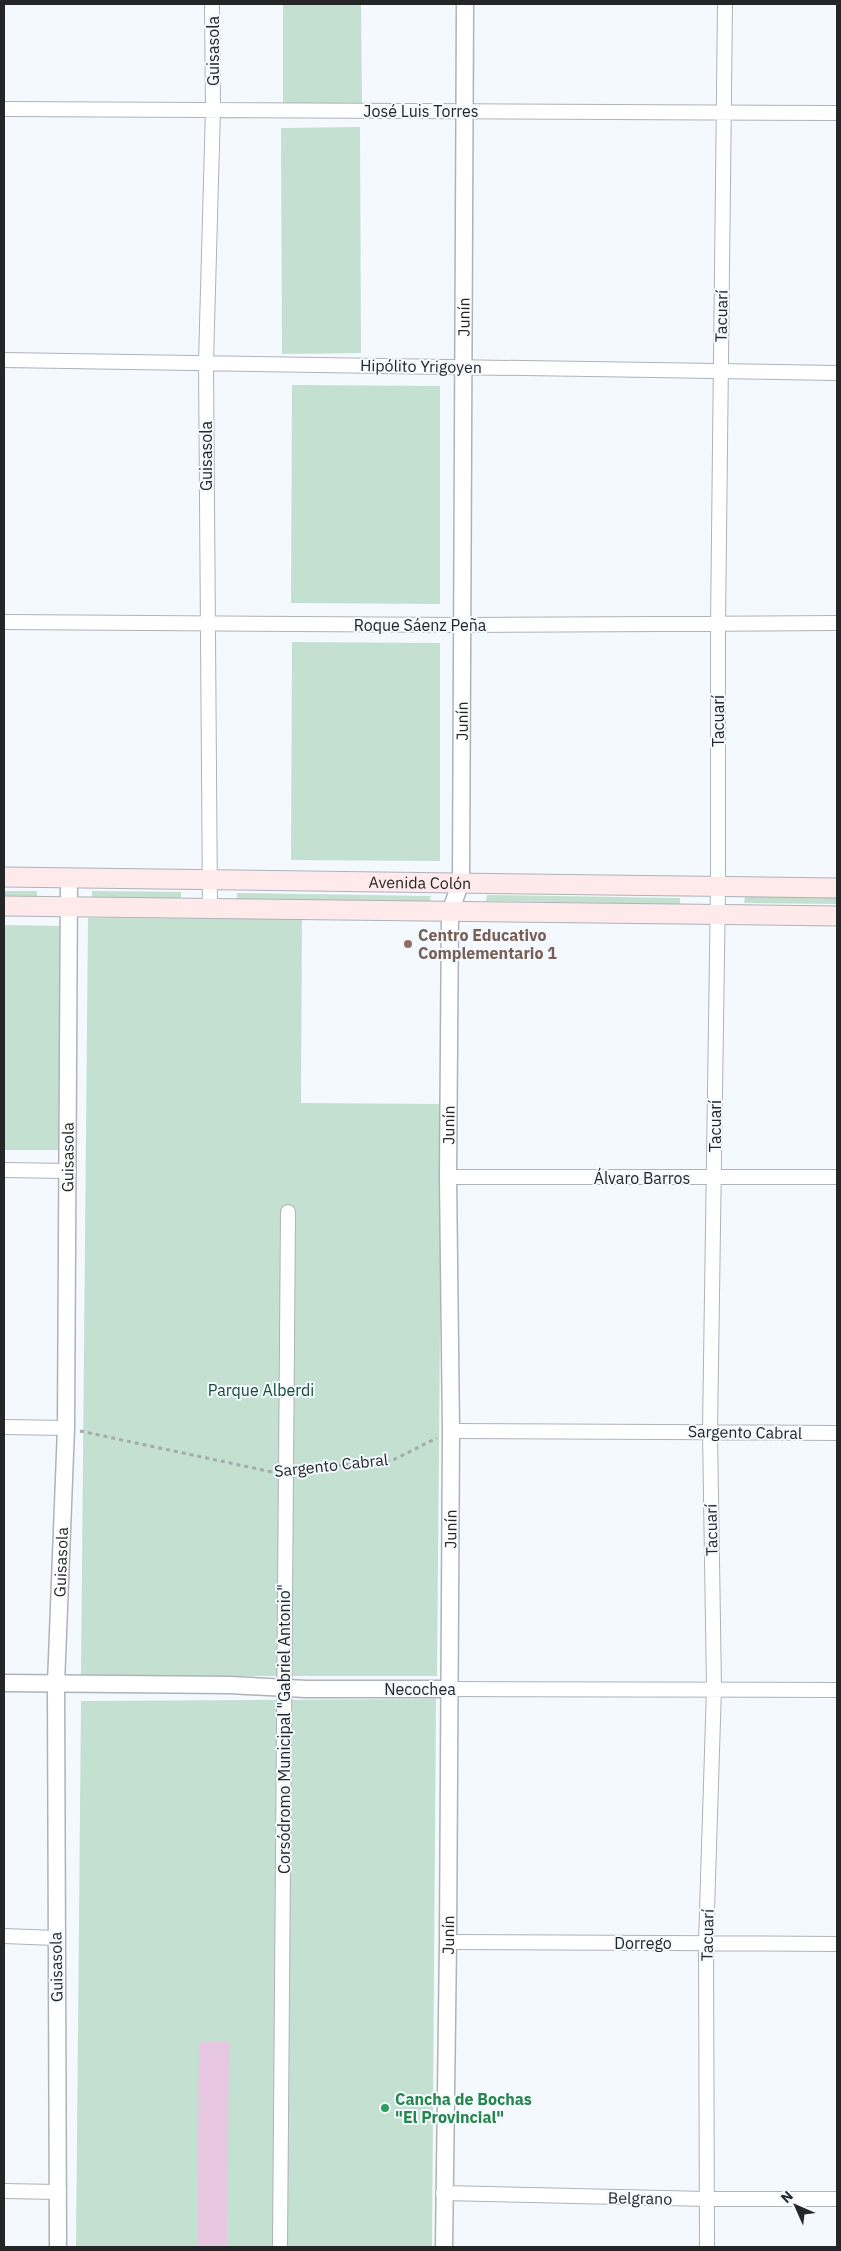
<svg xmlns="http://www.w3.org/2000/svg" width="841" height="2251" font-family="'IBM Plex Sans',sans-serif">
	<style>
		.green { fill: #c4e0d1 }
		.building { fill: #e8c7e2 }
		.lines { fill: none; stroke-linecap: round; stroke-linejoin: round }
		.minor-casing { stroke: #aeb3b8; stroke-width: 16 }
		.tertiary-casing { stroke: #aeb3b8; stroke-width: 19 }
		.secondary-casing { stroke: #aeb3b8; stroke-width: 21 }
		.path { stroke: #a5aaad; stroke-width: 3; stroke-dasharray: 4 4; stroke-linecap: butt }
		.minor { stroke: #fff; stroke-width: 14 }
		.tertiary { stroke: #fff; stroke-width: 16 }
		.secondary { stroke: #fee9eb; stroke-width: 19 }
		.education-dot { fill: #8d6e63; stroke: #f3f9fe; stroke-width: 2 }
		.leisure-dot { fill: #2e9e5b; stroke: #f3f9fe; stroke-width: 2 }
		.labels { text-anchor: middle; dominant-baseline: central; stroke-width: 4; stroke-linejoin: round; paint-order: stroke }
		.street-label { font-size: 16px; fill: #242628; stroke: #f3f9fe }
		.education-label { font-size: 16px; font-weight: bold; fill: #785e54; stroke: #f3f9fe; text-anchor: start }
		.park-label { font-size: 16px; fill: #174a35; stroke: #f3f9fe }
		.leisure-label { font-size: 16px; font-weight: bold; fill: #27864d; stroke: #f3f9fe; text-anchor: start }
	</style>
	<rect width="100%" height="100%" fill="#f3f9fe"/>
	<path class="green" d="M283,4H361L362,103L283,104Z
		M360,127L361,353L282,354L281,128Z
		M292,385L440,386V604L291,603Z
		M292,642L440,643V861L291,860Z
		M4,891H37V897H4Z
		M92,891L181,892V899L92,897Z
		M237,893L431,896L430,902L237,899Z
		M487,895L680,898V904L486,901Z
		M745,896L837,898V904L744,903Z
		M88,918L302,919L301,1103L442,1104L437,1676H81Z
		M4,925L62,926L59,1150H4Z
		M436,1699L432,2247H76L81,1701Z"/>
	<path class="building" d="M199,2042H229L227,2247H197Z"/>
	<g class="lines">
		<g class="minor-casing">
			<path id="minor" d="M4,109L837,113
				M4,360L837,373
				M4,622L464,625L837,623
				M210,908L206,362L213,109L212,4
				M4,1170L69,1171
				M448,1177H837
				M4,1427L66,1428
				M451,1431L837,1433
				M448,1689L837,1690
				M4,1936L56,1938
				M448,1942L837,1944
				M4,2191L59,2192
				M443,2193L707,2199H837
				M280,2247L288,1212
				M707,2247L706,1943L714,1688L710,1431L718,887V625L725,4"/>
		</g>
		<g class="tertiary-casing">
			<g id="tertiary">
				<path d="M4,1683L230,1685L306,1689H448"/>
				<path id="s1" d="M58,2247L56,1684L66,1428L69,878"/>
				<path id="s2" d="M444,2247L448,1942L451,1431L448,1177L450,912L461,882L465,4"/>
			</g>
		</g>
		<g class="secondary-casing">
			<g id="secondary">
				<path id="s3" d="M4,877L837,888"/>
				<path d="M4,906L837,916"/>
			</g>
		</g>
		<path class="path" d="M80,1431L272,1472
			M298,1469L391,1461L437,1438"/>
		<use href="#minor" class="minor"/>
		<use href="#tertiary" class="tertiary"/>
		<use href="#secondary" class="secondary"/>
	</g>
	<circle class="education-dot" cx="408" cy="944" r="5"/>
	<circle class="leisure-dot" cx="385" cy="2108" r="5"/>
	<g class="labels">
		<g class="street-label">
			<text transform="translate(213 51) rotate(-90)">Guisasola</text>
			<text x="421" y="111">José Luis Torres</text>
			<text transform="translate(721 316) rotate(-89)">Tacuarí</text>
			<text stroke="none"><textPath href="#s2" startOffset="1932">Junín</textPath></text>
			<text transform="translate(421 366) rotate(1)">Hipólito Yrigoyen</text>
			<text transform="translate(206 456) rotate(-90)">Guisasola</text>
			<text x="420" y="625">Roque Sáenz Peña</text>
			<text transform="translate(718 721) rotate(-90)">Tacuarí</text>
			<text stroke="none"><textPath href="#s2" startOffset="1528">Junín</textPath></text>
			<text stroke="none"><textPath href="#s3" startOffset="416">Avenida Colón</textPath></text>
			<text stroke="none"><textPath href="#s2" startOffset="1122">Junín</textPath></text>
			<text transform="translate(715 1126) rotate(-90)">Tacuarí</text>
			<text stroke="none"><textPath href="#s1" startOffset="1090">Guisasola</textPath></text>
			<text x="642" y="1178">Álvaro Barros</text>
			<text transform="translate(745 1432) rotate(1)">Sargento Cabral</text>
			<text transform="translate(331 1465) rotate(-6)">Sargento Cabral</text>
			<text stroke="none"><textPath href="#s2" startOffset="718">Junín</textPath></text>
			<text transform="translate(711 1530) rotate(-91)">Tacuarí</text>
			<text stroke="none"><textPath href="#s1" startOffset="685">Guisasola</textPath></text>
			<text x="420" y="1689">Necochea</text>
			<text transform="translate(284 1729) rotate(-90)">Corsódromo Municipal "Gabriel Antonio"</text>
			<text stroke="none"><textPath href="#s2" startOffset="312">Junín</textPath></text>
			<text transform="translate(707 1935) rotate(-89)">Tacuarí</text>
			<text x="643" y="1943">Dorrego</text>
			<text transform="translate(56 1967) rotate(-91)">Guisasola</text>
			<text transform="translate(640 2198) rotate(1)">Belgrano</text>
		</g>
		<g class="education-label">
			<text x="418" y="935">Centro Educativo<tspan x="418" dy="18">Complementario 1</tspan></text>
		</g>
		<g class="park-label">
			<text x="261" y="1390">Parque Alberdi</text>
		</g>
		<g class="leisure-label">
			<text x="395" y="2099">Cancha de Bochas<tspan x="395" dy="18">"El Provincial"</tspan></text>
		</g>
	</g>
	<rect width="841" height="2251" fill="none" stroke="#242628" stroke-width="10"/>
	<g transform="translate(796 2206) rotate(315)" stroke="#f3f9fe" stroke-width="4" paint-order="stroke">
	<path d="M0-4L9 19L0 12L-9 19Z" fill="#242628"/>
	<text y="-8" font-size="14" font-weight="bold" text-anchor="middle" fill="#242628">N</text>
	</g>
</svg>
